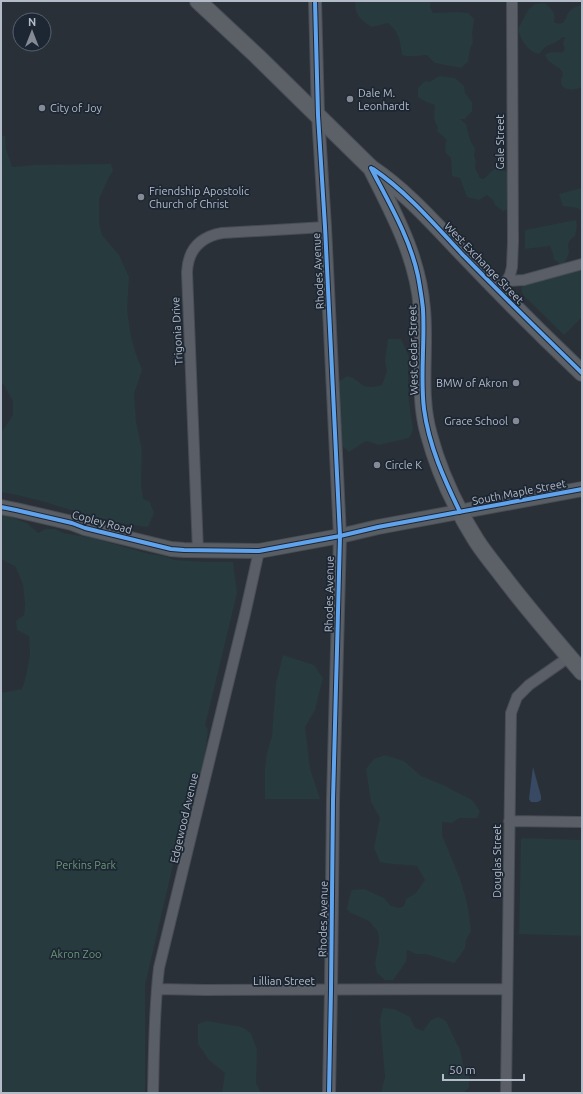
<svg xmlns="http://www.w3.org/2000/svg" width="583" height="1094" font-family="Ubuntu,sans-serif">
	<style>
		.green { fill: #273a3e }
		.water { fill: #384963 }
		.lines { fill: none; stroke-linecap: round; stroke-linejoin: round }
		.minor-casing { stroke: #484c53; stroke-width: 12 }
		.tertiary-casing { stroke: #484c53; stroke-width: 14 }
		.secondary-casing { stroke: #484c53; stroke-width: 16 }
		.primary-casing { stroke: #484c55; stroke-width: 18 }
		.minor { stroke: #5a5e66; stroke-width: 10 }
		.tertiary { stroke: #5a5e66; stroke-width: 12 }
		.secondary { stroke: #595d64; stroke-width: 14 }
		.primary { stroke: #5c6168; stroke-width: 16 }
		.cycleway-casing { stroke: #1d2633; stroke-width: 6 }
		.cycleway { stroke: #60a3ed; stroke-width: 4 }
		.poi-dot { fill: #848b96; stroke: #1d2633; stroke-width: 1.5 }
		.labels { text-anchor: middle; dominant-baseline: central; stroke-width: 3.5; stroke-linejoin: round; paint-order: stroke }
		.poi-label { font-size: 11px; fill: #b4bcc9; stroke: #1d2633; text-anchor: start }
		.street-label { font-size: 11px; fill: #b4bcc9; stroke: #1d2633 }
		.park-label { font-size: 11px; fill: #6b9a76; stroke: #1d2633 }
	</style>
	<rect width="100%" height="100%" fill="#2a3038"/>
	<path class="green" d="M355,1H431L430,7L433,13L457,12L468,13L474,19L472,35L473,42L470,49L468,62L461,68L435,63L427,55C418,55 411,58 402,55C400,42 399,31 388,23L372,27C361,20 355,16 355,1Z
		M545,3C552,10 556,12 554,22L559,24L564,22C570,10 568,9 582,5V87C575,90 562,92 561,82C561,77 565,74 561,70C556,65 548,63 545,55C551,50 557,54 563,52L565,48L563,44L565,38L563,37L556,42L545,47L539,54C527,51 521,40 518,29L528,10L535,4Z
		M439,76L455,78L464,86L465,93L472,102V111L465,119H460L466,124C468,132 470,143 475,148L474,156L476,161L475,168L480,178L484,179L492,171L497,168L508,172L509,208L503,211L495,205L493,200L487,195L479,200L467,197L460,178L452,176L451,158L446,153L445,146L447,140L437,131L438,127C433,122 434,112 435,105L426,102L418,97V88L425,81L430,82Z
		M1,136H5L6,149L12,167L35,165L111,164L113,171L108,179L99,199V223L102,235L119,255L129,277L127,310L131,337L136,354L142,370L134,394L136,422L142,450L141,485L143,499L150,502L154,513L148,527C98,523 51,500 1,492V433L13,415V401L5,387L1,382Z
		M582,188V211L578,208L563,206L559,194Z
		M576,220L577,226L575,236L570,240L568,245L569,253L565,262L560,265L557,261L554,260L553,254L550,246L525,249V230Z
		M582,268V317L564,335L524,296L522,292V285Z
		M388,339H401L409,357L408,376L409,402L413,430L409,438L379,445L366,441L349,452L341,445L337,383L347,376L353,378L364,386L373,387L382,385L387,371L385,361Z
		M1,513L7,514L18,520L27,523L38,533L45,529H55L63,533L93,538L149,554L164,556L174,560L207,562H233L237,593L205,726L208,729L204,765L185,842L181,851L176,852L145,985V1093H1V693L22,689L26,676L30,655L29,636L17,630L16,621L24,615L25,605L23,585L16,567L1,559Z
		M283,655L314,665L323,678L315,710L305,727L310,769L320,799H265V770L267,753L272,736L276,683Z
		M385,755L404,761L421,776L443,785L472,800L480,811L477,818H459L452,823L442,822V835L460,879L464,892L468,908L471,931L466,940L465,948L460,956L454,963L426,954H416L407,950L406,962L393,980H385L377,973L375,963L379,942L378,932L369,921L351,913L347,909L349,899L352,890L364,889L384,898L391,906L399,908L404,906L406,899L416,893L425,880L417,866C405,864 392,865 380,862L374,848L380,818L371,802L366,769L374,759Z
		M522,838L582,840V936L519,934L521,840Z
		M383,1008L394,1009L410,1017L415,1028L423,1031L430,1021L438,1017L446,1021L460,1050L463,1065L469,1076V1088L463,1093H381L385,1077L380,1020Z
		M207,1021L242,1027L251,1033L257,1050L256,1083L261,1093H222L225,1073L209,1060L198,1044V1024Z"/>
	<path class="water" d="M533,767L541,796V800C538,803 535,802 531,802L529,799Z"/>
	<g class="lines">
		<g class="minor-casing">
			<path id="minor" d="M506,281L524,280L582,264
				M500,293L510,275L512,267L513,242L512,1
				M198,551L187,272C188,250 200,237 222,233L325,227
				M509,821L582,822
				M157,989L205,990L507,989
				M153,1093C154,1051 154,1009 159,968L245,614L259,551
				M506,1093L511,713L517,697L529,685L569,657"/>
		</g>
		<g class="tertiary-casing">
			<path id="tertiary" d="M315,1L318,115L325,227L340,536L333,800L331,990L329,1093"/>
		</g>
		<g class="secondary-casing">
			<path id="secondary" d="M1,507L16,510L72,523L85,528L171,549L184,550L259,551L340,536L378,527L582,489"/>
		</g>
		<g class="primary-casing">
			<path id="primary" d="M198,1L257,56L371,168C407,192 436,226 466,257C504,297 542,335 582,373
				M371,168C394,214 418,257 422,309C426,351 417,394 429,435C439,472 456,508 476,540C483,551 491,561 499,571C525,606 554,639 582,672"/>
		</g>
		<use href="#minor" class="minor"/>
		<use href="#tertiary" class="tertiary"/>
		<use href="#secondary" class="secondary"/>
		<use href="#primary" class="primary"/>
		<g class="cycleway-casing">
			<path id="cycleway" d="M315,1L318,115L325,227L340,536L333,800L331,990L329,1093
				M371,168C389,203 410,238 418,276C420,287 422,299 423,309C425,343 420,376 424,409C429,446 444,479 460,512
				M373,169C407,192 435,225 463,255C502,295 542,334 582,373
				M1,507L16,510L72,523L85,528L171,549L184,550L259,551L340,536L378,527L582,489"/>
		</g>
		<use href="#cycleway" class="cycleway"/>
	</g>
	<g class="poi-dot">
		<circle cx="350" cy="99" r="4"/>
		<circle cx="42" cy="108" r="4"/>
		<circle cx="141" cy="197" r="4"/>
		<circle cx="516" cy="383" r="4"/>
		<circle cx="516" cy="421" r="4"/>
		<circle cx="377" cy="465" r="4"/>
	</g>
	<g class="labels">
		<g class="poi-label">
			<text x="358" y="93">Dale M.<tspan x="358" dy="13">Leonhardt</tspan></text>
			<text x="50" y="108">City of Joy</text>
			<text x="149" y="191">Friendship Apostolic<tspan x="149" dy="13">Church of Christ</tspan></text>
			<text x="508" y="383" text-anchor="end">BMW of Akron</text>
			<text x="508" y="421" text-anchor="end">Grace School</text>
			<text x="385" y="465">Circle K</text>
		</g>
		<g class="street-label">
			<text transform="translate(500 142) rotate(-90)">Gale Street</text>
			<text transform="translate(484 263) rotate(46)">West Exchange Street</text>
			<text transform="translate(318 271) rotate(-93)">Rhodes Avenue</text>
			<text transform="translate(177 331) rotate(-93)">Trigonia Drive</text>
			<text transform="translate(413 350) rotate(-91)">West Cedar Street</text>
			<text transform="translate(519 492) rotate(-11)">South Maple Street</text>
			<text transform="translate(102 522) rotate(15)">Copley Road</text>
			<text transform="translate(329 594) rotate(-89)">Rhodes Avenue</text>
			<text transform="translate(184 818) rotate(-77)">Edgewood Avenue</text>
			<text transform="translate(497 861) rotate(-90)">Douglas Street</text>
			<text transform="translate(323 919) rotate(-89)">Rhodes Avenue</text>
			<text x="284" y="981">Lillian Street</text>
		</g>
		<g class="park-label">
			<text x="86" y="865">Perkins Park</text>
			<text x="76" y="954">Akron Zoo</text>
		</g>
	</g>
	<rect width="583" height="1094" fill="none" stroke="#b4bcc9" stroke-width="4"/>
	<g transform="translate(32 32)"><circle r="19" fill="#1d2633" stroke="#59626f"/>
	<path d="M0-3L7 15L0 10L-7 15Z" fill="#848b96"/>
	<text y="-6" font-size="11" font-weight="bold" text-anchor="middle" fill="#b4bcc9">N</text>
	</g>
	<path d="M443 1074v6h81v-6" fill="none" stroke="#b4bcc9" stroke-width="2"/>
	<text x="449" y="1074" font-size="12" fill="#b4bcc9" stroke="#1d2633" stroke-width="3" paint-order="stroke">50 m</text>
</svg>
